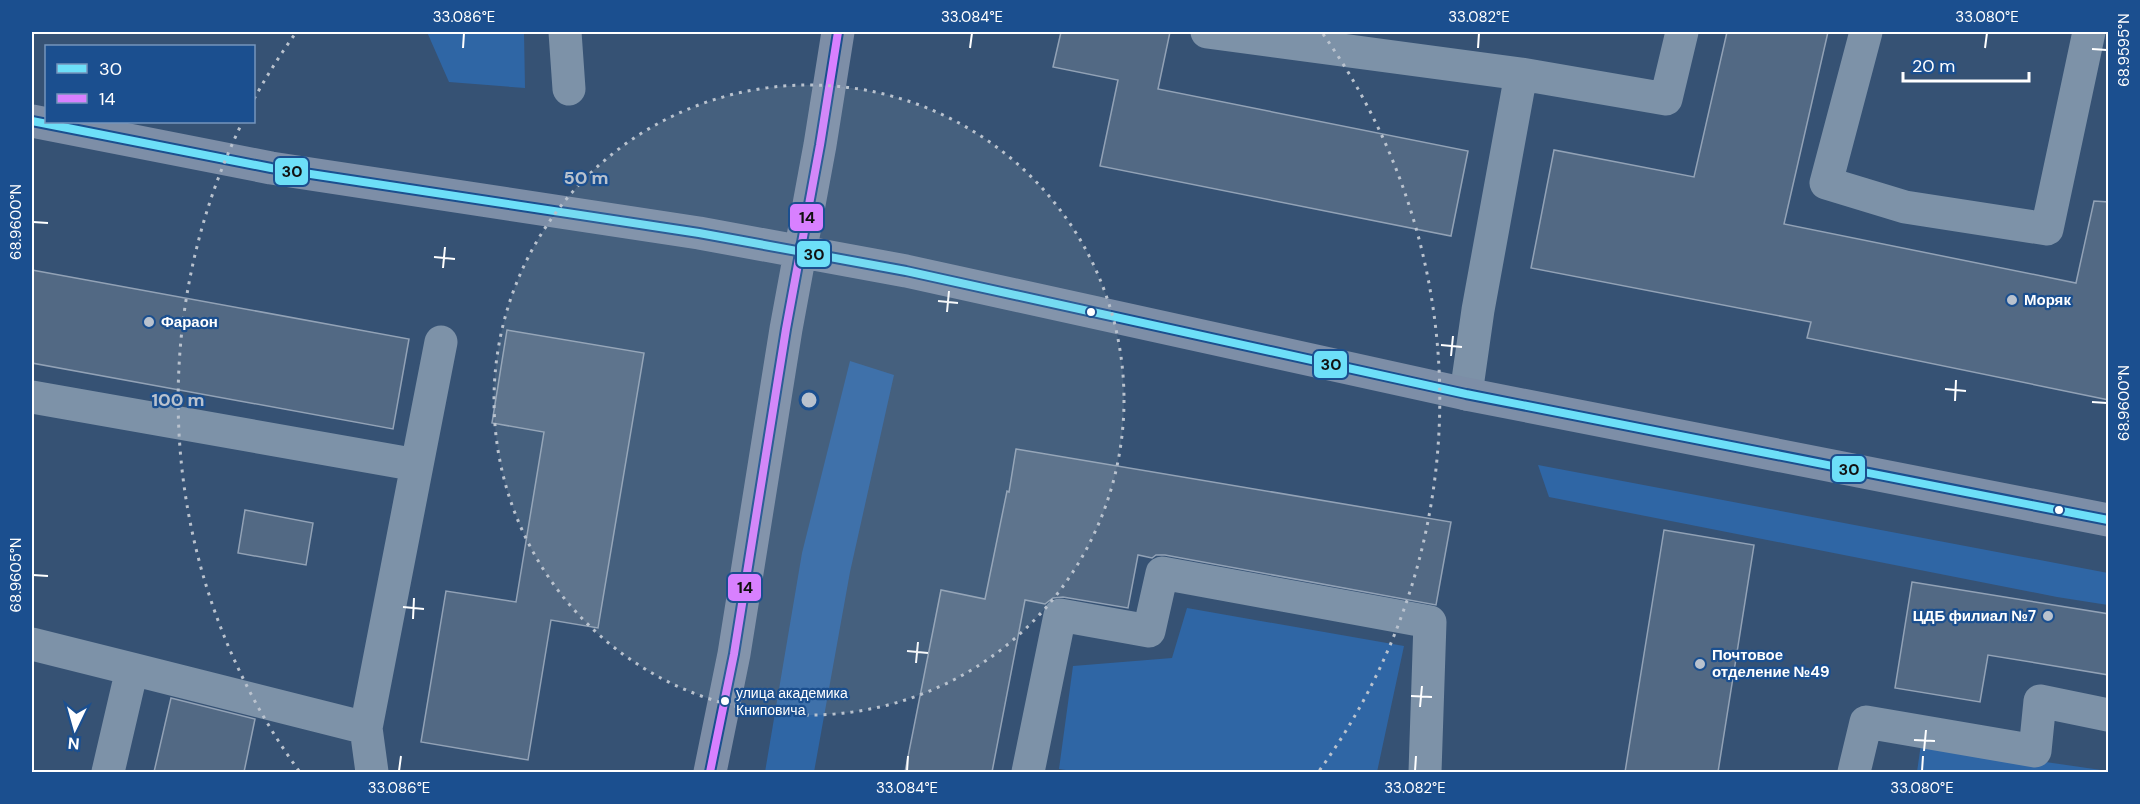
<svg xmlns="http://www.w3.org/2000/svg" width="2140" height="804" font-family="'DM Sans',sans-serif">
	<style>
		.green { fill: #2f66a5 }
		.building { fill: #526984; stroke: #92a2b6; stroke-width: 1.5 }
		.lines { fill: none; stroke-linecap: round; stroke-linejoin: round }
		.minor { stroke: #7d92a8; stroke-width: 33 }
		.major { stroke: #7d8ea7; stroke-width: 33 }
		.bus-1-casing { stroke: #1b4f8f; stroke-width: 12 }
		.bus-2-casing { stroke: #1b4f8f; stroke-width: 12 }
		.bus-1 { stroke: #6ddff8; stroke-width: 8 }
		.bus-2 { stroke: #d880ff; stroke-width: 8 }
		.ticks { fill: none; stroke: #fff; stroke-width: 2 }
		.ring { fill: none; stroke: #b9c2ce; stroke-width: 3; stroke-dasharray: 3 6 }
		.poi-dot { fill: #b9c2ce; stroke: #1b4f8f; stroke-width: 2 }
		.bus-dot { fill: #fff; stroke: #1b4f8f; stroke-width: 2 }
		.labels { text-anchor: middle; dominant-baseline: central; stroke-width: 4.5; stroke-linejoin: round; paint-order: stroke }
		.bus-label { font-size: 14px; fill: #fff; stroke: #1b4f8f; text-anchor: start }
		.poi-label { font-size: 15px; font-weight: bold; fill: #fff; stroke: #1b4f8f; text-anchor: start }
		.centre { fill: #b9c2ce; stroke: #1b4f8f; stroke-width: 3 }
		.ring-label { font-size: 18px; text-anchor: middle; font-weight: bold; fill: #b9c2ce; stroke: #1b4f8f; stroke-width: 4.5; stroke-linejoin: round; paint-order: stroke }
		.line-badge { stroke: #1b4f8f; stroke-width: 2 }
		.pale-badge-label { font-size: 16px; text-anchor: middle; font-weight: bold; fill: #111 }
		.neatline { fill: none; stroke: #fff; stroke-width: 2 }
		.ticks-label { font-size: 15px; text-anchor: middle; fill: #fff }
	</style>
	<rect width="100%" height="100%" fill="#365274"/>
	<path class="green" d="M427,32H524L525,88L449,82Z
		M850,361L894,375L850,572L814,772H765L802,553Z
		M1538,465L2108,573V605L2057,597L1549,497Z
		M1187,608L1404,646L1377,772H1078L1059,769L1073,666L1172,658Z
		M1921,744L2108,771V772H1917Z"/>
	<path class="building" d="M1061,32H1170L1158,89L1468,151L1451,236L1100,166L1118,80L1053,67Z
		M1727,32H1828L1784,224L2076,283L2094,201L2109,202V400L1807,338L1811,322L1531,268L1554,150L1694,177Z
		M32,270L409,339L393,429L32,363Z
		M507,330L644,353L598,628L551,620L528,760L421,742L446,591L516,602L544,432L492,423Z
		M1016,449L1451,522L1436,605L1165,555H1156L1152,558L1138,555L1128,608L1063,597L1053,598L1045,604L1025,600L992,772H905L941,590L985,599L1007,491L1009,492Z
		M245,510L313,523L306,565L238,553Z
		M1664,530L1754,545L1718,772H1625Z
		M1912,582L2109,614V675L1988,655L1980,702L1895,688Z
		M171,698L255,719L244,772H154Z"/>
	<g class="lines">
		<path class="minor" d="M565,32L569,89
			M1207,32L1521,74L1666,99L1682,32
			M1866,32L1826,183L1905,207L2047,229L2089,32
			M1466,394L1478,310L1521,74
			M32,397L417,465L366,728L372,772
			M417,465L441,342
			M32,644L132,669
			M108,772L132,669L366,728
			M1028,772L1060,615L1149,631L1162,573L1430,622L1425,772
			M1854,772L1866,722L2035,751L2040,701L2108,715"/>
		<path class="major" d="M32,121L271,168L699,233L906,271L1466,394L2108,520
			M710,772L734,654L786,329L820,145L838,32"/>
		<g class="bus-1-casing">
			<path id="bus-1" d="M32,121L271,168L699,233L906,271L1466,394L2108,520"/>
		</g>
		<g class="bus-2-casing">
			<path id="bus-2" d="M710,772L734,654L786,329L820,145L838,32"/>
		</g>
		<use href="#bus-1" class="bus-1"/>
		<use href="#bus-2" class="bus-2"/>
	</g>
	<path class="ticks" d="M463,48L464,33M970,48L972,33M1478,48L1479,33M1985,48L1987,33M2092,49L2107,50M33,222L48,223M434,257L455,259M443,268L445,247M938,301L958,303M947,312L949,291M1441,345L1462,347M1451,356L1453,336M1945,389L1966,391M1955,401L1956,380M2092,402L2107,403M33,575L48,576M403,607L424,609M413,619L414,598M907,651L928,653M916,663L918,642M1411,696L1432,697M1420,707L1422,686M1914,740L1935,741M1924,751L1926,730M399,771L401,756M907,771L908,756M1415,771L1416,756M1922,771L1923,756"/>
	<circle cx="809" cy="400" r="315" fill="#b9c2ce" fill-opacity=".12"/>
	<g class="ring">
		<circle cx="809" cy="400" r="315"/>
		<path d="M299 771A631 631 0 0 1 242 123M254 99A631 631 0 0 1 295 34M1323 34A631 631 0 0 1 1319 771"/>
	</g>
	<g class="poi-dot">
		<circle cx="2012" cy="300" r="6"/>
		<circle cx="149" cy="322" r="6"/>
		<circle cx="2048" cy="616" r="6"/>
		<circle cx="1700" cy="664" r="6"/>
	</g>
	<g class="bus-dot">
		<circle cx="1091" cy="312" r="5"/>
		<circle cx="2059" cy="510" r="5"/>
		<circle cx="725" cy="701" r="5"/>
	</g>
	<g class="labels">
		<g class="bus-label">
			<text x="736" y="693">улица академика<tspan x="736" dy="17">Книповича</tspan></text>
		</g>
		<g class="poi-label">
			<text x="2024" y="300">Моряк</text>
			<text x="161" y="322">Фараон</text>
			<text x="2036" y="616" text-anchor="end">ЦДБ филиал №7</text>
			<text x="1712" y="655">Почтовое<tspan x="1712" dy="17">отделение №49</tspan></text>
		</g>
	</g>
	<circle cx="809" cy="400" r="9" class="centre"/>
	<g class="ring-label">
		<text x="586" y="184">50 m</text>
		<text x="178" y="406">100 m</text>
	</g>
	<g class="line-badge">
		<rect x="274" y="157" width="35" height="29" rx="6" fill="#6ddff8"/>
		<rect x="789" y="203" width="35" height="29" rx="6" fill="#d880ff"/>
		<rect x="796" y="240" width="35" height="28" rx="6" fill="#6ddff8"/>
		<rect x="1313" y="350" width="35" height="29" rx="6" fill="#6ddff8"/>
		<rect x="1831" y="455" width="35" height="28" rx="6" fill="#6ddff8"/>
		<rect x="727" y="573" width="35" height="29" rx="6" fill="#d880ff"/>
	</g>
	<g class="pale-badge-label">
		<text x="292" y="177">30</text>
		<text x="807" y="223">14</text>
		<text x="814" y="260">30</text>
		<text x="1331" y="370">30</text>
		<text x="1849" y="475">30</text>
		<text x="745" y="593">14</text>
	</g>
	<rect width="2140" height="804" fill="none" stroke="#1b4f8f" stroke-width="66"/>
	<rect x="45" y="45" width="210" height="78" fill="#1b4f8f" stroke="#7695bc" stroke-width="1.5"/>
	<rect x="57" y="64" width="30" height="9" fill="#6ddff8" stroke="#7695bc" stroke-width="1.5"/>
	<text x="99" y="75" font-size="18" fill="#ffffff">30</text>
	<rect x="57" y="94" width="30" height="9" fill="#d880ff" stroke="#7695bc" stroke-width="1.5"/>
	<text x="99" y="105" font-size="18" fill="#ffffff">14</text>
	<g transform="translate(75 729) rotate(185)" stroke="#1b4f8f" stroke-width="4.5" paint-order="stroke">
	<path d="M0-4.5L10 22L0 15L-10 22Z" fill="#ffffff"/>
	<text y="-9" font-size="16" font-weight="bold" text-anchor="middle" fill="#ffffff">N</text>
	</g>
	<path d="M1903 72v9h126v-9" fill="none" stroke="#ffffff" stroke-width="3"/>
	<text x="1912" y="72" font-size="18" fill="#ffffff" stroke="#1b4f8f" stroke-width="4.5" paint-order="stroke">20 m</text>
	<rect x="33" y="33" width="2074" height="738" class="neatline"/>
	<g class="ticks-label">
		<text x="464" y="22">33.086°E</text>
		<text x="972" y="22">33.084°E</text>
		<text x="1479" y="22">33.082°E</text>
		<text x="1987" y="22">33.080°E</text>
		<text transform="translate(2124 50) rotate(-90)" y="5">68.9595°N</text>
		<text transform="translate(16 222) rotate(-90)" y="5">68.9600°N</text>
		<text transform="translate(2124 403) rotate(-90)" y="5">68.9600°N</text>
		<text transform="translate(16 575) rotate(-90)" y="5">68.9605°N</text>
		<text x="399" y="793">33.086°E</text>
		<text x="907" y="793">33.084°E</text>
		<text x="1415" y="793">33.082°E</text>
		<text x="1922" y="793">33.080°E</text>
	</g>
</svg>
